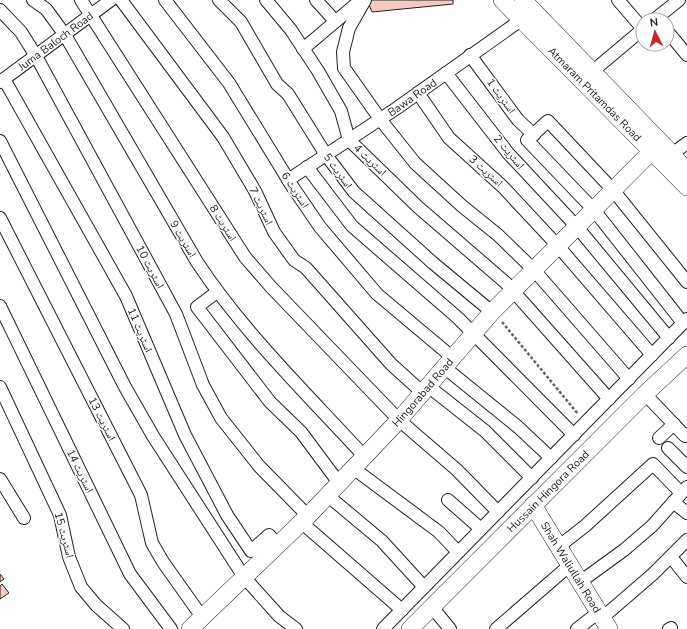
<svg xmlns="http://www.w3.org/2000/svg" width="687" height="629" font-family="'Nunito Sans','Noto Naskh Arabic',sans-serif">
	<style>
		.building { fill: #f3c9c0; stroke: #222 }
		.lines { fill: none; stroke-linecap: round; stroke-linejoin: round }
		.street-casing { stroke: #222; stroke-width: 14 }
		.secondary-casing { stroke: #222; stroke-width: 18 }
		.path { stroke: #646464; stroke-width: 2.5; stroke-dasharray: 3 2; stroke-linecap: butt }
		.street { stroke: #fff; stroke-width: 12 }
		.secondary { stroke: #fff; stroke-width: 17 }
		.labels { text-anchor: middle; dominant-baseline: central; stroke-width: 3; stroke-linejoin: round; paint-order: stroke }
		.street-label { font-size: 11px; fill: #222; stroke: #fff }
	</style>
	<rect width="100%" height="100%" fill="#fff"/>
	<path class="building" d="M367,0H453V4L372,12Z
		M0,574L4,579L0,582Z
		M2,584L9,593L0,599V586Z"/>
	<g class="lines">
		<g class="street-casing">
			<g id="street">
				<path d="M33,0L46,9L65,35L197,262C244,333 306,393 364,456"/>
				<path d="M81,0L245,257L271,287L399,420L457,470L498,512"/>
				<path d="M121,0L223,137L255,191L274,232L294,260L306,268L391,364L423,393"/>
				<path d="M165,0L229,83L292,186L320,227L377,294L452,357"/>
				<path d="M219,0L241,22L277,84L288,94L326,155L354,192L433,263L492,312"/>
				<path d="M266,0L291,30L318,71L341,111L349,140L418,207L506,283L609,399"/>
				<path d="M316,0L335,21"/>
				<path d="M365,0L349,28L343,52L344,68L380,119L415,163L462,206L498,235L534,270L629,379"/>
				<path d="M618,0L643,29"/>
				<path d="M0,10L21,32L36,56L176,314L203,385L221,418L259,466L308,516"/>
				<path d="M654,20L679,0"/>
				<path d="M667,31L687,55"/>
				<path d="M303,49L361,0"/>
				<path d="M470,55L518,120L534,135"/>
				<path d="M446,73L508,153L577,227L669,338"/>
				<path d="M587,76L643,29"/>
				<path d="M4,79L126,296L185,435L227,515L251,551L269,535L278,545"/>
				<path id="s1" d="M0,82L111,0"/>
				<path d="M418,93L449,138L503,187L558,246L652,355"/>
				<path d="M0,141L125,387L153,436L244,577L279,616L296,629"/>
				<path d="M672,154L687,143"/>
				<path d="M307,167L352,226L458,318L574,435"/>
				<path id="s2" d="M288,180L397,108L528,15"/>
				<path d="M0,218L141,495L152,543L163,562L202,617"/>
				<path d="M217,292L197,307L270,402L301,432L339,483"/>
				<path d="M0,306L130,574L171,629"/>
				<path d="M683,323L594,210L527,140L548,121L613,190L687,282"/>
				<path d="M444,367L518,427L551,458"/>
				<path d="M428,386L485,431L532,478"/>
				<path d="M0,387L60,515L69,557L81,587L96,605L123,629"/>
				<path d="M645,394L685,436L687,434"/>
				<path d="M659,438L674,424"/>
				<path d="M668,448L687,467"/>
				<path d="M353,468L439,532L458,552"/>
				<path d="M0,479L24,518"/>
				<path d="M327,495L382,541L424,587"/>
				<path d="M448,500L481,529"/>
				<path d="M673,502L687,513"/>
				<path d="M301,522L402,610"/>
				<path d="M558,547L585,526L653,464L681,493"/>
				<path d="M671,557L687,577"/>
				<path d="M580,582L624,550L652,526L687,487"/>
				<path d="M432,607L450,629"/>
				<path d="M602,618L653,574L687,540"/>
				<path d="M383,629L687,319"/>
				<path d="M496,629L570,565"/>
				<path d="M577,629L599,612"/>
				<path d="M669,629L671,628"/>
			</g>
		</g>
		<g class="secondary-casing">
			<g id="secondary">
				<path id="s3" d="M502,0L687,187"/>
				<path d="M523,0L672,154L687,172"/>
				<path id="s4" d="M533,505L609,629"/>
				<path id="s5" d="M190,629L308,516L399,420L492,312L652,151"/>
				<path id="s6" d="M410,629L645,394L687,355"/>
			</g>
		</g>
		<path class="path" d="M502,322L578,414"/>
		<use href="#street" class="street"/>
		<use href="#secondary" class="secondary"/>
	</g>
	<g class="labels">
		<g class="street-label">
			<text stroke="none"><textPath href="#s1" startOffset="69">Juma Baloch Road</textPath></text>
			<text stroke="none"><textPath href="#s3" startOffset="132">Atmaram Pritamdas Road</textPath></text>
			<text transform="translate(501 96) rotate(54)">اسٹریٹ 1</text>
			<text stroke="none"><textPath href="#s2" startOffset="149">Bawa Road</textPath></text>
			<text transform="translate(509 152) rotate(50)">اسٹریٹ 2</text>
			<text transform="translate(370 160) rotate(44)">اسٹریٹ 4</text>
			<text transform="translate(338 171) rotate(54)">اسٹریٹ 5</text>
			<text transform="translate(486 171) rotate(42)">اسٹریٹ 3</text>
			<text transform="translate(295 190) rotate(57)">اسٹریٹ 6</text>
			<text transform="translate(261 206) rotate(64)">اسٹریٹ 7</text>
			<text transform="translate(223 223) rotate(58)">اسٹریٹ 8</text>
			<text transform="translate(183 239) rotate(60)">اسٹریٹ 9</text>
			<text transform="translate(150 267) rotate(62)">اسٹریٹ 10</text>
			<text transform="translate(140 330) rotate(67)">اسٹریٹ 11</text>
			<text stroke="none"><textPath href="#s5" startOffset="332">Hingorabad Road</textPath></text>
			<text transform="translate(102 419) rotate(63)">اسٹریٹ 13</text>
			<text transform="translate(80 471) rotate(64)">اسٹریٹ 14</text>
			<text stroke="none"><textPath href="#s6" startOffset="195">Hussain Hingora Road</textPath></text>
			<text transform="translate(64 535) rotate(75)">اسٹریٹ 15</text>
			<text stroke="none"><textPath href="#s4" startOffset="73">Shah Waliullah Road</textPath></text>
		</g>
	</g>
	<g transform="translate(655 32) rotate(354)"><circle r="19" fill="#ffffff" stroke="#a7a7a7"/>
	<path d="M0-3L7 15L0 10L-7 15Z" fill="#c62828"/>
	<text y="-6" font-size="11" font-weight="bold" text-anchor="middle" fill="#222222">N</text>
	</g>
</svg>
